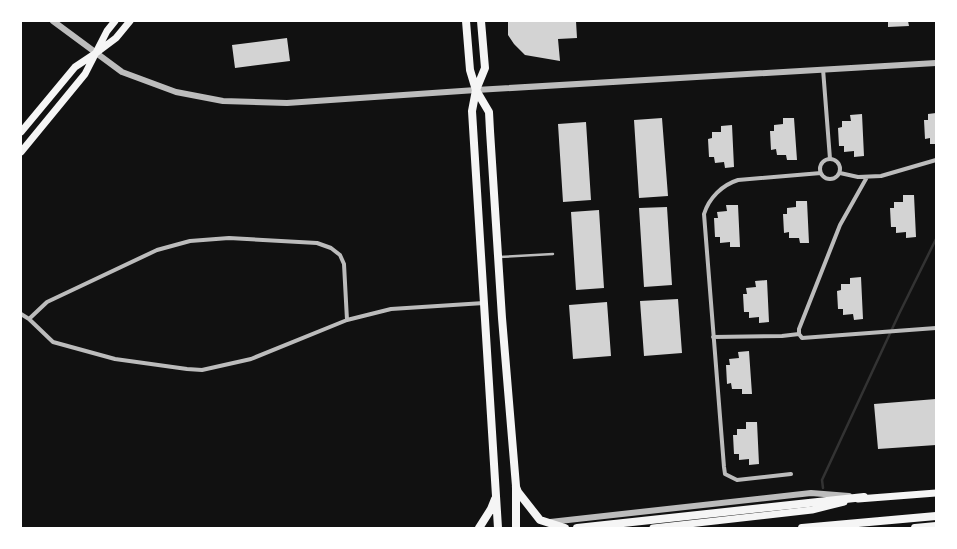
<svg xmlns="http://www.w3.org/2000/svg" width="957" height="549" font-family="Helvetica,sans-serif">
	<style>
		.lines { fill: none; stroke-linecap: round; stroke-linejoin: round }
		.stream { stroke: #333; stroke-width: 2.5 }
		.building { fill: #d3d3d3 }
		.service { stroke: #bcbcbc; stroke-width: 2.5 }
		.minor { stroke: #bcbcbc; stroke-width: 4 }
		.tertiary { stroke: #bcbcbc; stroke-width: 6 }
		.secondary { stroke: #f5f5f5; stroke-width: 7 }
		.primary { stroke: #f5f5f5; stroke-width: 8 }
		.trunk { stroke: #f5f5f5; stroke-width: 8 }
	</style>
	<rect width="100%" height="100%" fill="#111"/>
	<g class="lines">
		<path class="stream" d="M823,488L822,480L899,314L936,239"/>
	</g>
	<path class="building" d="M508,21H576L577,38L558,39L560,61L525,55L514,44L508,35Z
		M888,21H908L909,26L888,27Z
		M287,38L290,61L235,68L232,45Z
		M936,113V144H930V138L925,139L924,120H928V114Z
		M862,114L864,156L854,157V151L844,152V146H839L838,128L842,127V121H851L850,115Z
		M662,118L668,196L639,198L634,120Z
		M783,118H794L797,160H787L786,155H777L776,149L771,150L770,131H774V125L783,124Z
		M586,122L591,200L563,202L558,124Z
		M732,125L734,167L725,168L724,162L715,163L714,157H709L708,139L712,138V132H721V126Z
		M903,195H914L916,237L906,238V232L896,233V227H891L890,208H894V202H903Z
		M796,201H807L809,243H800L799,238H789V232L784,233L783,214H787V208L796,207Z
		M726,205H738L740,247H730V242L720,243V237H715L714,218H718L717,212L727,211Z
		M667,207L672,285L644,287L639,208Z
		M599,210L604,288L576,290L571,212Z
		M861,277L863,319L854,320L853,314L843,315V309H838L837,291L841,290V284H850V278Z
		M767,280L769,322L759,323V317L749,318V312H744L743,294H747L746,288L756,287L755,281Z
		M678,299L682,353L644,356L640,301Z
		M607,302L611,356L573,359L569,305Z
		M749,351L752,394H742V389H732L731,383L727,384L726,365H730L729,359L739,358L738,352Z
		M936,399V445L878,449L874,404Z
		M746,422H757L759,464L749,465V459L739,460V454H734L733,435H737V429H746Z"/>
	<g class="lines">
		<path class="service" d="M499,257L553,254"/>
		<path class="minor" d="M823,69L830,159
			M820 169a10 10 0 1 1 20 0a10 10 0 1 1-20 0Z
			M840,173L858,177L881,176L936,160
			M867,177L840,225L799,329V334L802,338L936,328
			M21,314L29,319L47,302L157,250L190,241L229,238L317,243L331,248L340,255L344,264L347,320
			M29,319L53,342L115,359L187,369L202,370L251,359L347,320L391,309L484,303
			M713,337L782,336L799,334
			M791,474L737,480L725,474L724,467L704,214C709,198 722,185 738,180L821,173"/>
		<path class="tertiary" d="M53,21L122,72L176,92L223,101L287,103L476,90L936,63
			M550,522L811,493L849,496"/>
		<path class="secondary" d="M21,132L75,67L96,53L116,38L130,21
			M21,152L85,74L107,31L115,21
			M858,499L936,493
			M653,528L812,510L844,502"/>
		<path class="primary" d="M466,21L470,70L476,90L472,111L498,528
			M481,21L485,68L476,90L489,112L490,131L502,318L516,486V528
			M516,487L518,492L540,520L565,528
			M479,528L491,509L495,499"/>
		<path class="trunk" d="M577,528L864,497
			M802,528L936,516
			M915,528L936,526"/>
	</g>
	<rect width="957" height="549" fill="none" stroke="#ffffff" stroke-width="44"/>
</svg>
